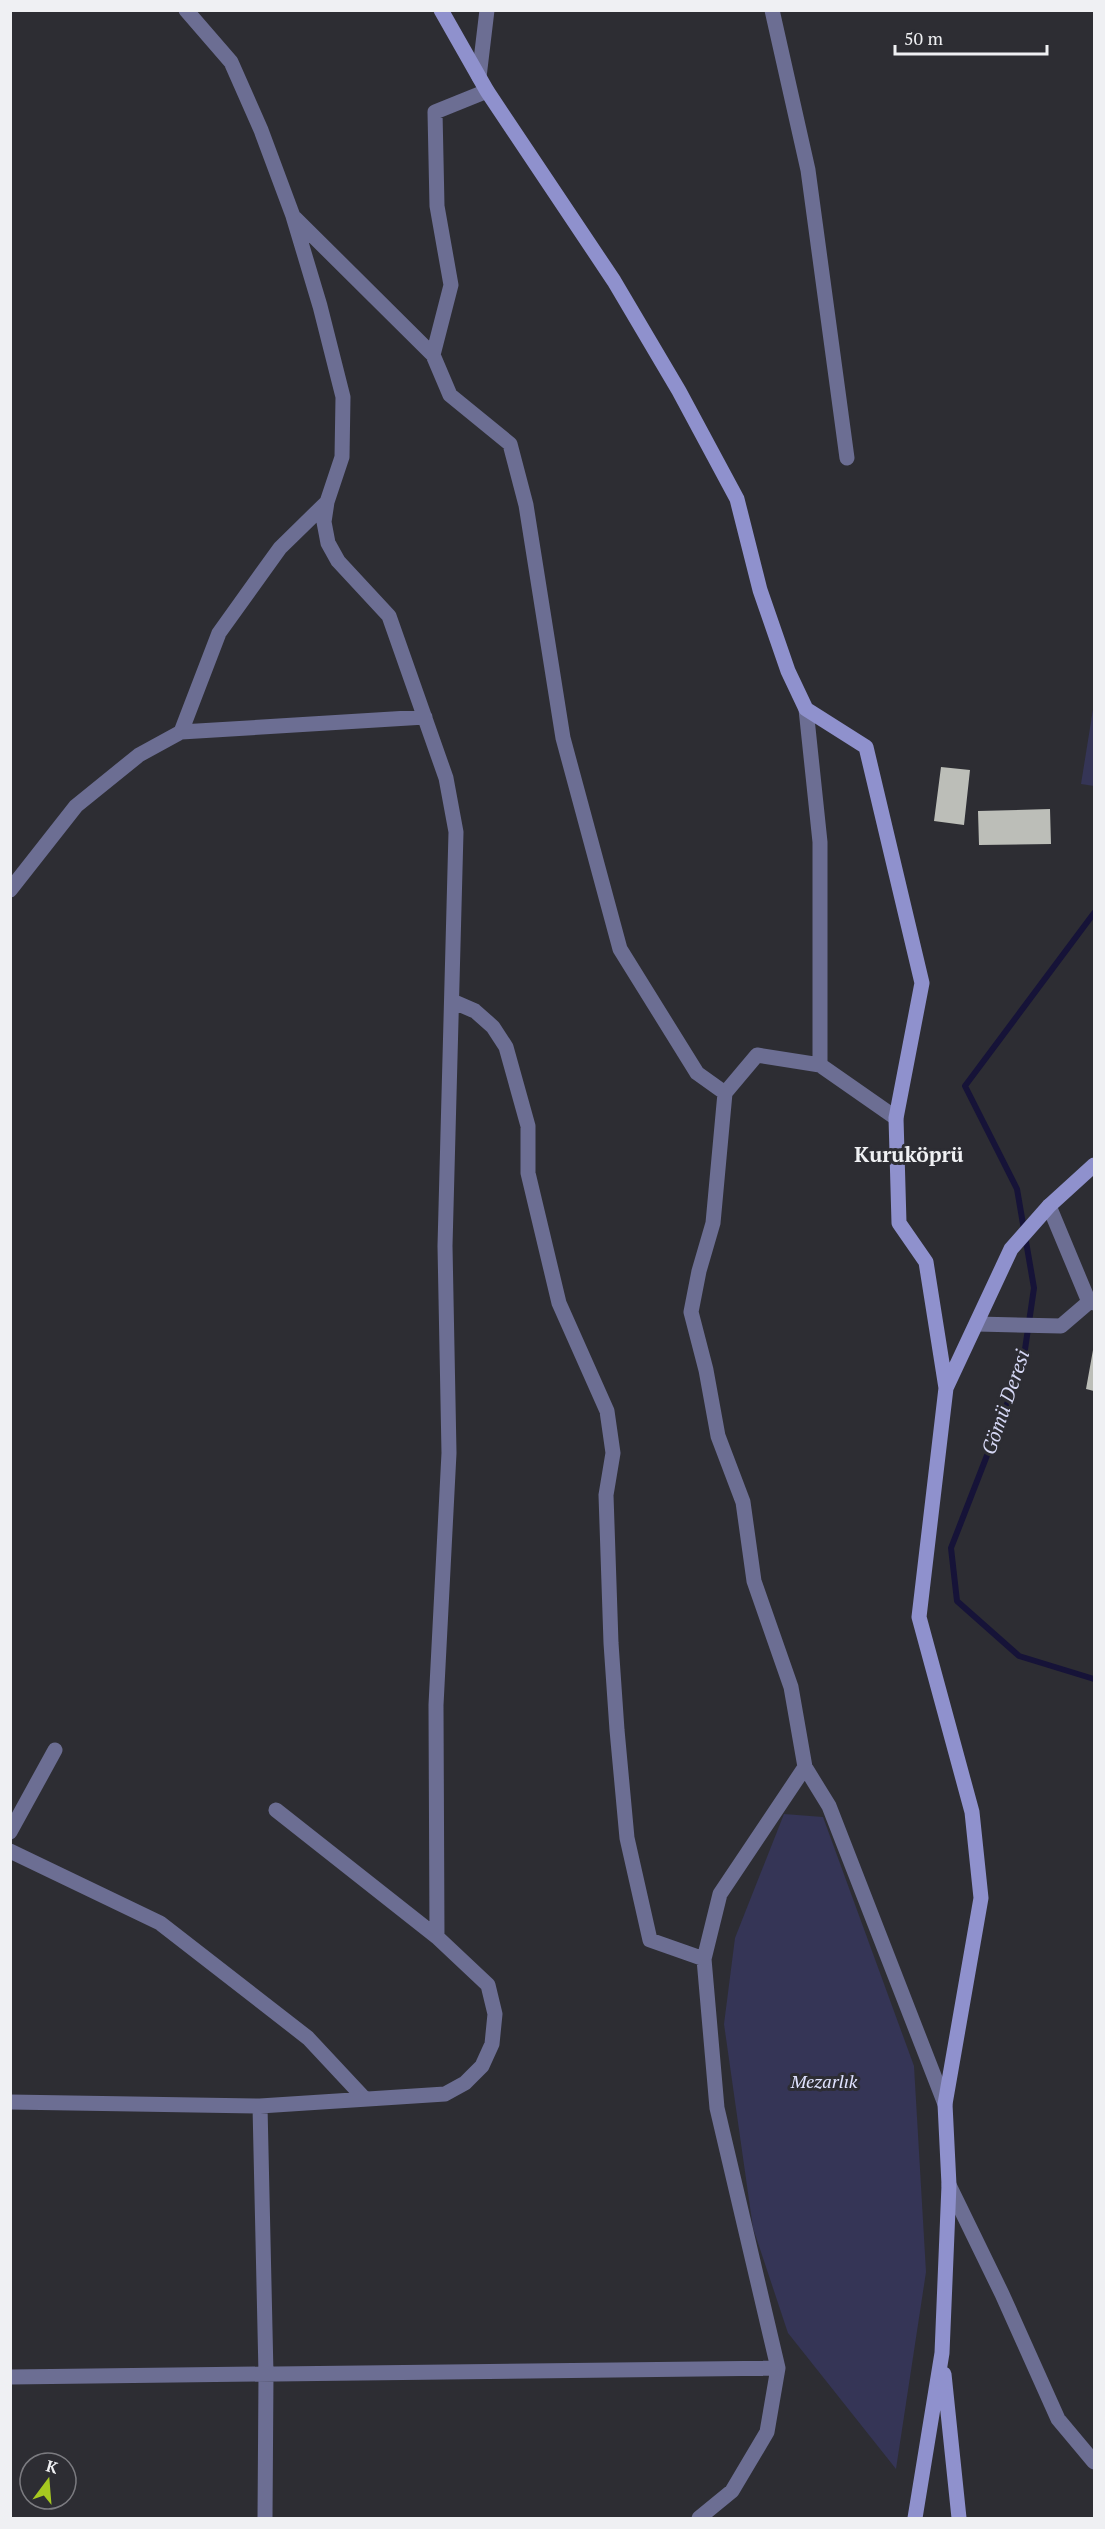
<svg xmlns="http://www.w3.org/2000/svg" width="1105" height="2529" font-family="'PT Serif',serif">
	<style>
		.green { fill: #353556 }
		.lines { fill: none; stroke-linecap: round; stroke-linejoin: round }
		.stream { stroke: #161338; stroke-width: 6 }
		.building { fill: #bcbeb8 }
		.street { stroke: #6c6e93; stroke-width: 15 }
		.secondary { stroke: #8f91cd; stroke-width: 15 }
		.labels { text-anchor: middle; dominant-baseline: central; stroke-width: 6; stroke-linejoin: round; paint-order: stroke }
		.park-label { font-size: 18px; font-style: italic; fill: #dfe2ff; stroke: #2d2d33 }
		.water-label { font-size: 20px; font-style: italic; fill: #d5d7f4; stroke: #2d2d33 }
		.quarter-label { font-size: 21px; font-weight: bold; fill: #eff0f3; stroke: #2d2d33 }
	</style>
	<rect width="100%" height="100%" fill="#2d2d33"/>
	<path class="green" d="M1094,703V786L1081,784Z
		M784,1814L823,1817L914,2066L926,2272L896,2469L788,2333L753,2228L724,2024L735,1938Z"/>
	<g class="lines">
		<path class="stream" d="M1094,913L965,1086L1017,1189L1034,1288L1023,1363L951,1548L957,1601L1019,1656L1094,1679"/>
	</g>
	<path class="building" d="M941,767L970,770L964,825L934,821Z
		M1050,809L1051,844L979,845L978,811Z
		M1093,1350H1094V1391L1086,1389Z"/>
	<g class="lines">
		<path class="street" d="M772,10L808,170L847,458
			M479,77L487,10
			M295,218L433,355L450,395L510,444L526,505L563,738L620,949L697,1073L725,1093
			M433,355L451,285L437,206L435,112L487,91
			M806,709L820,842V1065
			M181,732L425,717
			M10,890L76,806L139,755L181,732L219,633L280,548L327,502
			M452,1001L475,1011L493,1027L506,1047L528,1126V1173L559,1303L607,1411L613,1453L606,1495L611,1643L617,1730L627,1838L650,1940L704,1959
			M896,1118L820,1065L757,1055L725,1093L713,1223L699,1271L691,1312L706,1370L718,1436L743,1502L754,1581L791,1687L805,1767L829,1806L945,2104
			M1049,1206L1089,1302
			M977,1324L1061,1326L1089,1302L1094,1303
			M276,1810L437,1937
			M10,1832L55,1750
			M10,1851L160,1923L308,2038L365,2099
			M10,2102L260,2106L445,2094L465,2083L482,2066L492,2044L495,2014L488,1985L437,1937L436,1705L449,1453L445,1246L456,832L446,778L389,616L338,561L328,543L324,522L327,502L342,457L343,397L320,306L293,216L261,130L231,62L186,10
			M260,2106L266,2374L265,2518
			M949,2185L1002,2294L1058,2419L1094,2462
			M10,2377L778,2368
			M699,2518L732,2491L767,2432L778,2368L717,2108L704,1959L720,1894L805,1767"/>
		<path class="secondary" d="M441,10L487,91L614,281L679,391L737,499L760,590L788,671L806,709L866,747L922,983L896,1118L899,1223L926,1262L946,1388
			M944,2374L959,2518
			M915,2518L942,2353L949,2185L945,2104L981,1898L972,1812L919,1617L946,1388L1011,1249L1049,1206L1094,1165"/>
	</g>
	<g class="labels">
		<g class="park-label">
			<text x="824" y="2081">Mezarlık</text>
		</g>
		<g class="water-label">
			<text transform="translate(1005 1402) rotate(-71)">Gömü Deresi</text>
		</g>
		<g class="quarter-label">
			<text x="909" y="1154">Kuruköprü</text>
		</g>
	</g>
	<rect width="1105" height="2529" fill="none" stroke="#eff0f3" stroke-width="24"/>
	<g transform="translate(48 2481) rotate(16)"><circle r="28" fill="#2d2d33" stroke="#7b7b80" stroke-width="1.5"/>
	<path d="M0-4.5L10 22L0 15L-10 22Z" fill="#a6c820"/>
	<text y="-9" font-size="16" font-weight="bold" text-anchor="middle" fill="#eff0f3">K</text>
	</g>
	<path d="M895 45v9h152v-9" fill="none" stroke="#eff0f3" stroke-width="3"/>
	<text x="904" y="45" font-size="18" fill="#eff0f3" stroke="#2d2d33" stroke-width="4.5" paint-order="stroke">50 m</text>
</svg>
